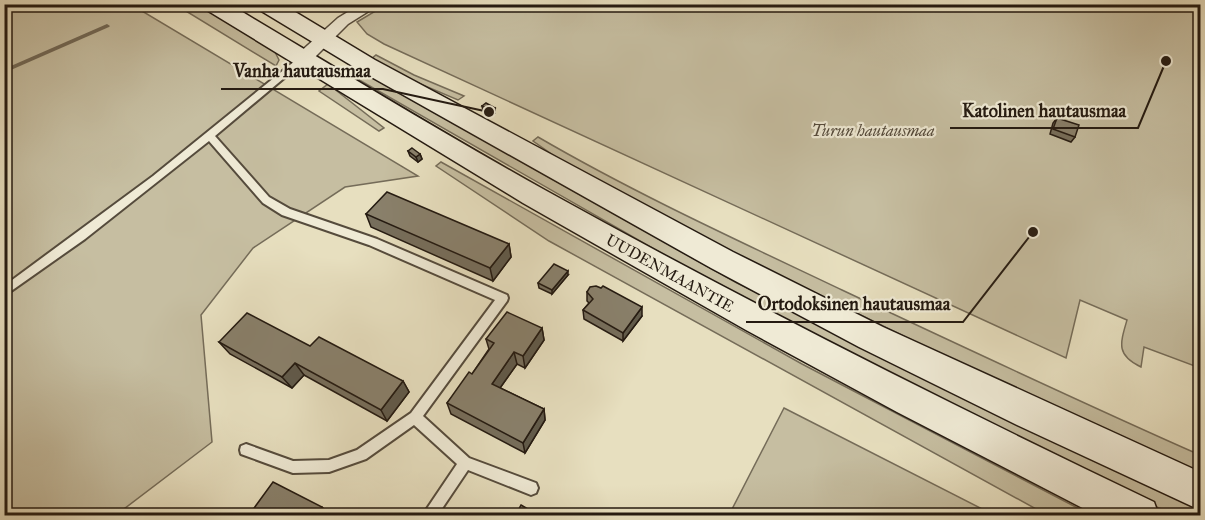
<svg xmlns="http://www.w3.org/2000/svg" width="1205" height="520" font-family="'IM FELL Great Primer',serif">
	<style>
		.green { fill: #c6bea1; stroke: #756c59; stroke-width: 1.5 }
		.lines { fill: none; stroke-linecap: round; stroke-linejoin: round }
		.stream { fill: #716856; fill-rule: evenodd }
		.service-casing { stroke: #554b3c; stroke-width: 4 }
		.minor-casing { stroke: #554b3c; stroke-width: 3 }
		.secondary-casing { stroke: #241a11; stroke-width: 3 }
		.service { fill: #efead5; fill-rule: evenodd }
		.minor { fill: #efead5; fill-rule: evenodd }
		.secondary { fill: #efead5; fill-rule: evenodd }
		.wall { fill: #766e5c; stroke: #241a11; stroke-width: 1.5 }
		.shaded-wall { fill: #605a4b; stroke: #241a11; stroke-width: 1.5 }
		.building { fill: #89806b; stroke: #241a11; stroke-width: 1.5 }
		.labels { text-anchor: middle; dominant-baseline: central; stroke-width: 4.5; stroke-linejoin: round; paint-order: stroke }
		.park-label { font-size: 16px; font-style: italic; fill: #554b3c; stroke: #efead5 }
		.street-label { font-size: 16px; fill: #241a11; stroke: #efead5 }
		.leader { fill: none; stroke: #241a11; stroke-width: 2 }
		.callout-dot { fill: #241a11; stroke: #efead5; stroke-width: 2 }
		.callout-label { font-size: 18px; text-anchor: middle; font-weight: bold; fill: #241a11; stroke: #efead5; stroke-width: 4.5; stroke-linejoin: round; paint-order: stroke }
	</style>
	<rect width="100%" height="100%" fill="#e7dfbf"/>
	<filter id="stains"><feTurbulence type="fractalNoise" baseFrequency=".00333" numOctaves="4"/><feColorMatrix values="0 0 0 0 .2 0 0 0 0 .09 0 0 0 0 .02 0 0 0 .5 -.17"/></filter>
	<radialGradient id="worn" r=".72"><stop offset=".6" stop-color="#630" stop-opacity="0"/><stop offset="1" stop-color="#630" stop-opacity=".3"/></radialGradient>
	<path class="green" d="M387,4L1200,5V368L1144,347L1141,367C1116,355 1120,344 1127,320L1080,300L1066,358L384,44L367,34L357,22Z
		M4,5H132L418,176L345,187L253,248L201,315L212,442L116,515H5Z
		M176,5H198L261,42L275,52L279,60L276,66Z
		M376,55L414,75L464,96L458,100L411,80L371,59Z
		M355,68L737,283L1104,462L1200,505V515H1175L1095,480L731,293L347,73Z
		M328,84L384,128L379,131L319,91Z
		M538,137C636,194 739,241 842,290C961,346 1080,402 1200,455V474L1067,416L657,215L583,176L533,141Z
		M441,162L802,364L1091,515H1047L549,241L436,166Z
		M784,408L994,515H729Z"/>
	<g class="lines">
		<path class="stream" d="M107,24L110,26L109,27L4,73V69Z"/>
		<g class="service-casing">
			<path id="service" d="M301,56H307L308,58L215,136L269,197L290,209L377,239L507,295L508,298L507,301L423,416L469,458L536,483L538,488L536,493L531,495L468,470L437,516H422L457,464L414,425L366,459L329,472L293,473L241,454L240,450L241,446L246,444L293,461L329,460L357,450L411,413L495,300L369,245L282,215L263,203L209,141L85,239L4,296V286L153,176Z"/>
		</g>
		<g class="minor-casing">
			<path id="minor" d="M361,4H380L348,24L310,62H298L296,58L298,54L338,18Z"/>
		</g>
		<g class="secondary-casing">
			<path id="secondary" d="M203,4H229C333,66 437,130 543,189C743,300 947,403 1154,502L1159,516H1098L897,412L746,330L523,203L205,9Z
				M256,4H282L375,60L733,252L883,327L1200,472V510L1017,425L859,347L711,268L359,70L258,9Z"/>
		</g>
		<use href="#service" class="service"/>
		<use href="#minor" class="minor"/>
		<use href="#secondary" class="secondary"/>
	</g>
	<path class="wall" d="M482,106L495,108V113L492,115L483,111Z
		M1057,118L1075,137L1071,142L1050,134L1053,123Z
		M408,151L420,154L422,159L418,162L410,156Z
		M366,214L509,244L511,257L493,281L371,227Z
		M568,275L552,294L539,288L538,283Z
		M587,292L642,316L623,341L584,319L583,310L589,303L587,301Z
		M542,328L544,340L525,368L517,364L500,388L544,409L545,420L525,453L451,414L447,403L472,374L489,349L486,339Z
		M219,342L310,346L403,381L409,392L387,421L304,375L292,388L230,354Z"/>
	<path class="shaded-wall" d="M495,108V113L492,115L491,110Z
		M420,154L422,159L418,162L416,157Z
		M509,244L511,257L493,281L490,268Z
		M568,271V275L552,294V290Z
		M642,307V316L623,341V333Z
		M542,328L544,340L525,368L523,356Z
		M514,352L517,364L495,395L492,384Z
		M295,363L304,375L292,388L282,377Z
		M403,381L409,392L387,421L381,410Z
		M544,409L545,420L525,453L523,443Z
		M322,507L329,513L327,516H316Z"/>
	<path class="building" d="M486,103L495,108L491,110L482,106Z
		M1057,118L1079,125L1075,137L1053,129Z
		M412,148L420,154L416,157L408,151Z
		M387,192L509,244L490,268L366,214Z
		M554,264L568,271L552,290L538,283Z
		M596,286L601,288L603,286L642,307L623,333L583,310L593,299L587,292L590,287Z
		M507,312L542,328L523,356L514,352L492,384L544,409L523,443L447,403L469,372L472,374L494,343L486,339Z
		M247,313L310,346L319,337L403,381L381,410L295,363L282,377L219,342Z
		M273,482L322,507L316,516L249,515Z
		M521,505L540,516H515Z"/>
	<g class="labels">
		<g class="park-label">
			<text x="873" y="130">Turun hautausmaa</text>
		</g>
		<g class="street-label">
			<text transform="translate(670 273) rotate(29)">UUDENMAANTIE</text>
		</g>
	</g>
	<path class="leader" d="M489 112L383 89H221M1166 61L1138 128H950M1033 232L963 322H746"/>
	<g class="callout-dot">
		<circle cx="489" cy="112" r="6"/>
		<circle cx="1166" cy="61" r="6"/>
		<circle cx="1033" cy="232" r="6"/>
	</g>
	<g class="callout-label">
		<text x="302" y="77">Vanha hautausmaa</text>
		<text x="1044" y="117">Katolinen hautausmaa</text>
		<text x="854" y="310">Ortodoksinen hautausmaa</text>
	</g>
	<rect width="1205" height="520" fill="none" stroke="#e7dfbf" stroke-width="24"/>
	<rect x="6" y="6" width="1193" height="508" fill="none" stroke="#241a11" stroke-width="3"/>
	<rect x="12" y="12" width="1181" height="496" fill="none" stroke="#241a11" stroke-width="1.5"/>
	<rect width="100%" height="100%" filter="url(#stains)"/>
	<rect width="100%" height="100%" fill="url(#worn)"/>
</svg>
